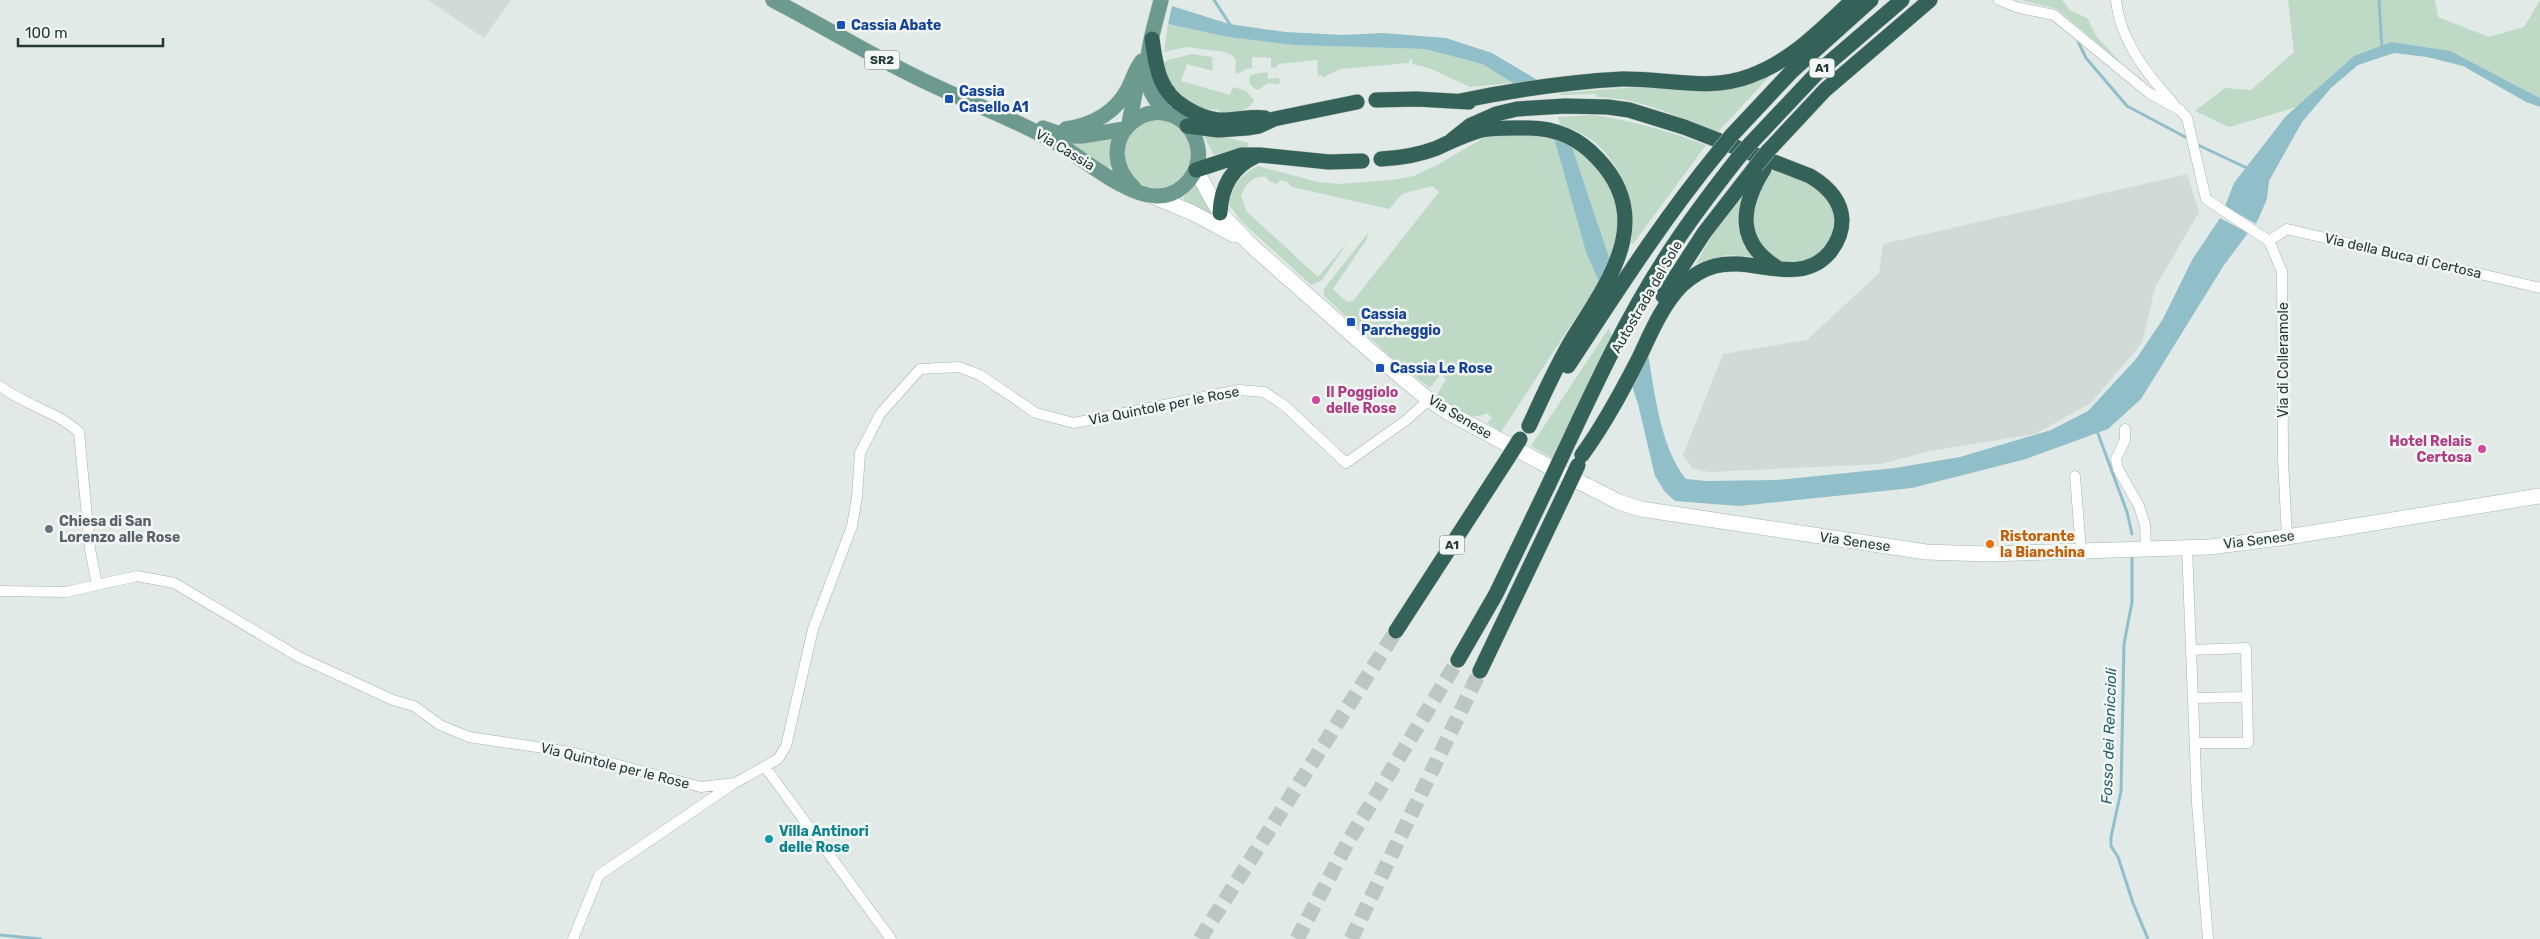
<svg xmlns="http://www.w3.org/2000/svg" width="2540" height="939" font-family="Rubik,sans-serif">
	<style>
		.built { fill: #d1dad6 }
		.green { fill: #bed9c5 }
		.water { fill: #91bfc9 }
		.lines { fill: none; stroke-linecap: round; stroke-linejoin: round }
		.stream { stroke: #91bfc9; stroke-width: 3 }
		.motorway-tunnel { stroke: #bcc7c3; stroke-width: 15; stroke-dasharray: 15 8; stroke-linecap: butt }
		.minor-casing { stroke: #a5b1ae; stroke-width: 11 }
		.secondary-casing { stroke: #a2b5ae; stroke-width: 16 }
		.primary-casing { stroke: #bdc4c2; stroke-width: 16 }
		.motorway-casing { stroke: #bdc4c2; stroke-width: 16 }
		.minor { stroke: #fff; stroke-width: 10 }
		.secondary { stroke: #fff; stroke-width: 15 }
		.primary { stroke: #6c9a8f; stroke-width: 15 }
		.motorway { stroke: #346259; stroke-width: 15 }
		.motorway-bridge-casing { stroke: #bdc4c2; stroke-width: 16; stroke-linecap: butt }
		.motorway-bridge { stroke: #346259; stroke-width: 15 }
		.transit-dot { fill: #1a4fb4; stroke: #f2f7f5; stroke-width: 2 }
		.hotel-dot { fill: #d1479c; stroke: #f2f7f5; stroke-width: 2 }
		.worship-dot { fill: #6b7280; stroke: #f2f7f5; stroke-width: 2 }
		.food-dot { fill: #e8710a; stroke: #f2f7f5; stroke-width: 2 }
		.culture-dot { fill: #0f9aa8; stroke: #f2f7f5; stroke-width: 2 }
		.labels { text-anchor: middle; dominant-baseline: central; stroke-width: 5; stroke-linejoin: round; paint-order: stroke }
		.shield { fill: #f2f7f5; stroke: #62726e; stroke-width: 1 }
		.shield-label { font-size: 12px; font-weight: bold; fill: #243934 }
		.transit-label { font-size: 14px; font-weight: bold; fill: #164399; stroke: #f2f7f5; text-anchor: start }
		.street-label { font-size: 14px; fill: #243934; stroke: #f2f7f5 }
		.hotel-label { font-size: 14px; font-weight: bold; fill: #b23c85; stroke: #f2f7f5; text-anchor: start }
		.worship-label { font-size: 14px; font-weight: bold; fill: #5b616d; stroke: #f2f7f5; text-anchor: start }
		.food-label { font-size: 14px; font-weight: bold; fill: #c56008; stroke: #f2f7f5; text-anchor: start }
		.culture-label { font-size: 14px; font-weight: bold; fill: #0d838f; stroke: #f2f7f5; text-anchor: start }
		.water-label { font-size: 15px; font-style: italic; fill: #26616d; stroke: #f2f7f5 }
	</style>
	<rect width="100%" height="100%" fill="#e2eae7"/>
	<path class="built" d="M428,0H511L484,38Z
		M2187,174L2199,212L2155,288L2142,343L2091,403L2035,434L1930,451L1881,464L1709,472L1692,468L1683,455L1723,354L1807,340L1879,273L1883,244Z"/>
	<path class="green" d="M2021,0H2062L2070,10L2087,18L2097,37L2121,63L2057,9Z
		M2288,0H2435L2438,17L2489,37L2524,27L2540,0V98L2504,79L2391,42L2354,56L2297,107L2229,127L2195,111L2225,88L2251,90L2294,52Z
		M1168,24L1228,37L1293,45L1425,49L1482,64L1513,83L1470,87L1429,68L1412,64L1413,60L1410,59L1409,63L1340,69L1322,78V75L1318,76L1317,60L1278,64L1275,68L1271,67V58L1252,57V67L1254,68L1246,69L1237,74L1235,72L1236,60L1232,55L1224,52L1186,47L1164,52Z
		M1192,54L1212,57L1213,71L1187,64L1181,81L1230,95L1233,87L1246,91L1254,100C1247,114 1234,112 1219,113V109C1205,112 1187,104 1176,93C1169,87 1166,73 1161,65L1168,60Z
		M1267,72L1268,79L1279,78L1280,84L1268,83L1258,90C1250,87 1248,83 1250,75Z
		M1769,77L1716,134C1679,116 1640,98 1598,97L1596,94L1560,95L1561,93Z
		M1594,115C1633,121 1669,131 1706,145L1633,244L1631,243C1637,193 1613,138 1560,125L1558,117Z
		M1123 154a34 34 0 1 1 68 0a34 34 0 1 1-68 0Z
		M1528,133L1554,138L1586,251L1599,282L1501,432L1487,423L1492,418L1487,413C1468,423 1453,405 1437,394L1446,380L1441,374L1430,388L1392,358L1324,296V290L1327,285L1368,233L1367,239L1333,289L1347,302L1353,301L1439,192L1432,186L1402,194L1389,209L1292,187L1288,182L1280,180L1277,184L1269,181L1266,177C1253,175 1246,184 1241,195L1246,211L1318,277L1348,242L1322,280L1311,285L1242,222L1229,205C1232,186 1240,175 1258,166L1318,182L1337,184L1392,180L1414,176L1439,164L1487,136Z
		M1052,135L1112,138L1109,149L1111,167L1108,168L1048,137Z
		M1203,135L1222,136L1248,143L1247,147L1214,155Z
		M1571,144L1601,169L1617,200L1620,233L1610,260Z
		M1769,168L1819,187L1830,200L1834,219L1831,241L1815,259L1783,263L1759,247L1751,214Z
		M1198,183L1236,232L1183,201L1184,196Z
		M1743,196L1754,257L1727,255L1696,264L1713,234Z
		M1609,328L1612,337L1554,459L1531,446Z"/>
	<path class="water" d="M1172,6L1229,24L1285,32L1343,35L1383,33L1446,38L1492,53L1539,81L1513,83L1482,64L1425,49L1293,45L1228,37L1168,24Z
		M2391,42L2450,51L2540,98V107L2526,102L2463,66L2427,57L2394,53L2358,65L2331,88L2302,122L2269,181L2267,199L2256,224L2225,206L2234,183L2286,116L2354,56Z
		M1554,138L1571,144L1610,260L1599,282L1586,252Z
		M2220,218L2248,233L2224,265L2141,399L2108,429L2026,459L1912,488L1739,506L1675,501L1665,492L1655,476L1638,404L1631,383L1647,348C1654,388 1660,448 1686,479L1706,481L1777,480L1895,468L1960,457L2051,430L2088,411L2136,359L2163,319L2192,260Z"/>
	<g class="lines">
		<path class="stream" d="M1214,0L1231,26
			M2379,0L2382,49
			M2076,37L2086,58L2127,106L2189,139
			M2196,144L2249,169
			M2097,431L2127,512L2132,534
			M2132,558V602L2124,644L2121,791L2111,837V846L2118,857L2133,903L2148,939
			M0,935L41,939"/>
		<path class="motorway-tunnel" d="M1200,939L1396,631
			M1297,939L1349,840L1458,660
			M1351,939L1480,671"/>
		<g class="minor-casing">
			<path id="minor" d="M1999,0L2016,7L2054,15L2149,93L2180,110L2187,118L2206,199L2269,241L2282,272L2283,460L2287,537
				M2116,0C2120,41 2148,75 2174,104
				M2269,241L2287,229L2540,288
				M0,386C24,405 56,411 79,432L90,549L97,585
				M2125,429V440L2116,459L2118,469L2139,506L2145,525L2146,548
				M2075,476L2081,550
				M2187,547L2197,803L2208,939
				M0,591L66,592L137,576L174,583L299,657L393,700L414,706L440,725L469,737L570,752L701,787L735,783L778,759L786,746L813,629L852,526L857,497L860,453L880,414L920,369L959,367L980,375L1036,413L1074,423L1239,390L1264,392L1284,405L1346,463L1405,421L1429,400
				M2191,650L2246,648L2248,743H2195
				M2193,698L2247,697
				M765,767L891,939
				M573,939L599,875L733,784"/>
		</g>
		<g class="secondary-casing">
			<path id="secondary" d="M1196,170L1220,213L1252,246L1375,355L1429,400L1449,413L1546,465L1619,502L1641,509L1926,552L1988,554L2210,547L2287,537L2540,496
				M1150,195L1193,213L1234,235"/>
		</g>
		<g class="primary-casing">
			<path id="primary" d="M773,0C821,25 867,53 916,77C962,100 1011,117 1057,143C1084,159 1125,195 1156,196C1177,197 1195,180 1198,160C1200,148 1195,134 1187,125C1149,87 1087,143 1134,188
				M1161,0C1155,26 1143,58 1149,85C1151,96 1160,105 1167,114
				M1129,124L1138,78
				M1043,128L1066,136H1082L1125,129
				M1066,129C1092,125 1115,113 1128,89C1133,79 1135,70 1142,61"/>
		</g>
		<g class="motorway-casing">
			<path id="motorway" d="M1152,39C1156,68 1159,92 1186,108C1196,114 1207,119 1218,120C1234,121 1249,116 1265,118
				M1376,100L1417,99L1469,102
				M1460,101C1513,90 1567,82 1622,79C1664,78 1709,92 1750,76C1792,61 1821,29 1853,0
				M1187,126L1218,130L1247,128L1259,126L1274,119L1357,102
				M1731,136L1791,72L1871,0
				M1452,140L1471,125L1496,114L1517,109L1565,106L1608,107L1629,110L1684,127L1810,176C1827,186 1841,200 1842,220C1842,232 1837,243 1830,252C1800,288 1753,256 1715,266C1703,269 1691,277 1682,285C1662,305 1650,335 1638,360C1621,393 1604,425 1582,455
				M1750,144L1817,73L1902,0
				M1768,151L1825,90L1930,0
				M1381,159C1400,158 1419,155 1437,148C1452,141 1466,134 1482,130C1497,127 1513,128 1528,128C1556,128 1579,138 1598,159C1656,220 1608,281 1573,338C1556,366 1543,396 1529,426
				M1764,169C1740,207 1736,243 1778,268
				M1196,170L1242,155H1260L1329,162L1362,161
				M1220,213C1221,187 1232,167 1256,156
				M1663,296L1704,233L1756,166
				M1568,366C1616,293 1663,219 1719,151
				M1562,456C1593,390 1624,322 1664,260C1686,225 1712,191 1738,158
				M1396,631L1508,458
				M1458,660L1496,594L1548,486
				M1480,671L1564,495"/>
		</g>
		<use href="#minor" class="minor"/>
		<use href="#secondary" class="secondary"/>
		<use href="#primary" class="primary"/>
		<use href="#motorway" class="motorway"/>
		<g class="motorway-bridge-casing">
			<path id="motorway-bridge" d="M1719,151L1731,136
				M1738,158L1750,144
				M1756,166L1768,151
				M1508,458L1520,439
				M1548,486L1562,456
				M1564,495L1578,465"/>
		</g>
		<use href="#motorway-bridge" class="motorway-bridge"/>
	</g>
	<g class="transit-dot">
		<rect x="836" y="20" width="10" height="10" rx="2.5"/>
		<rect x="944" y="94" width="10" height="10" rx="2.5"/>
		<rect x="1346" y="317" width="10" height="10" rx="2.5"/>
		<rect x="1375" y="363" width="10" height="10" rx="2.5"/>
	</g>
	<g class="hotel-dot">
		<circle cx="1316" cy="400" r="5"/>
		<circle cx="2482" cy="449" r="5"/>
	</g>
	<circle class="worship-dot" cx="49" cy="529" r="5"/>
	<circle class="food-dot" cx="1990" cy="544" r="5"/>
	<circle class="culture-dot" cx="769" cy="839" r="5"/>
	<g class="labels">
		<g class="shield">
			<rect x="864.5" y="50.5" width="35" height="19" rx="4"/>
			<rect x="1809.5" y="58.5" width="25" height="19" rx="4"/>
			<rect x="1439.5" y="535.5" width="25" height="19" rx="4"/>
		</g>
		<g class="shield-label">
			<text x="882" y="60">SR2</text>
			<text x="1822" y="68">A1</text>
			<text x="1452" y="545">A1</text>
		</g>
		<g class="transit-label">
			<text x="851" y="25">Cassia Abate</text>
			<text x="959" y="91">Cassia<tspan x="959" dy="16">Casello A1</tspan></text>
			<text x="1361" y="314">Cassia<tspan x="1361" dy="16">Parcheggio</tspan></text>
			<text x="1390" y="368">Cassia Le Rose</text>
		</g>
		<g class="street-label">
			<text transform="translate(1065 150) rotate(31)">Via Cassia</text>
			<text transform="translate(2403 256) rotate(13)">Via della Buca di Certosa</text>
			<text transform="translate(1647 297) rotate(-60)">Autostrada del Sole</text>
			<text transform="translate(2283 360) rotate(-90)">Via di Colleramole</text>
			<text transform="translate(1164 406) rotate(-11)">Via Quintole per le Rose</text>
			<text transform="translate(1460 417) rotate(31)">Via Senese</text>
			<text transform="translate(2259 540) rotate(-7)">Via Senese</text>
			<text transform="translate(1855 542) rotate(8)">Via Senese</text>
			<text transform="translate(615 766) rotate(14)">Via Quintole per le Rose</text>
		</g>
		<g class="hotel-label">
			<text x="1326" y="392">Il Poggiolo<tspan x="1326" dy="16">delle Rose</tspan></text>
			<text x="2472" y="441" text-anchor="end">Hotel Relais<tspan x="2472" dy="16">Certosa</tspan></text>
		</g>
		<g class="worship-label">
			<text x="59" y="521">Chiesa di San<tspan x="59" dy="16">Lorenzo alle Rose</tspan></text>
		</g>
		<g class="food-label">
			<text x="2000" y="536">Ristorante<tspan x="2000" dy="16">la Bianchina</tspan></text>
		</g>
		<g class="culture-label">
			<text x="779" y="831">Villa Antinori<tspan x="779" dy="16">delle Rose</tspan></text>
		</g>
		<g class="water-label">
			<text transform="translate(2109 736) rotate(-88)">Fosso dei Reniccioli</text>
		</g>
	</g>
	<path d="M18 38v8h145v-8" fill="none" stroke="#243934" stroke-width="2.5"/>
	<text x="25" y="38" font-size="15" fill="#243934" stroke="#f2f7f5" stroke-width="4" paint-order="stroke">100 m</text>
</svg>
